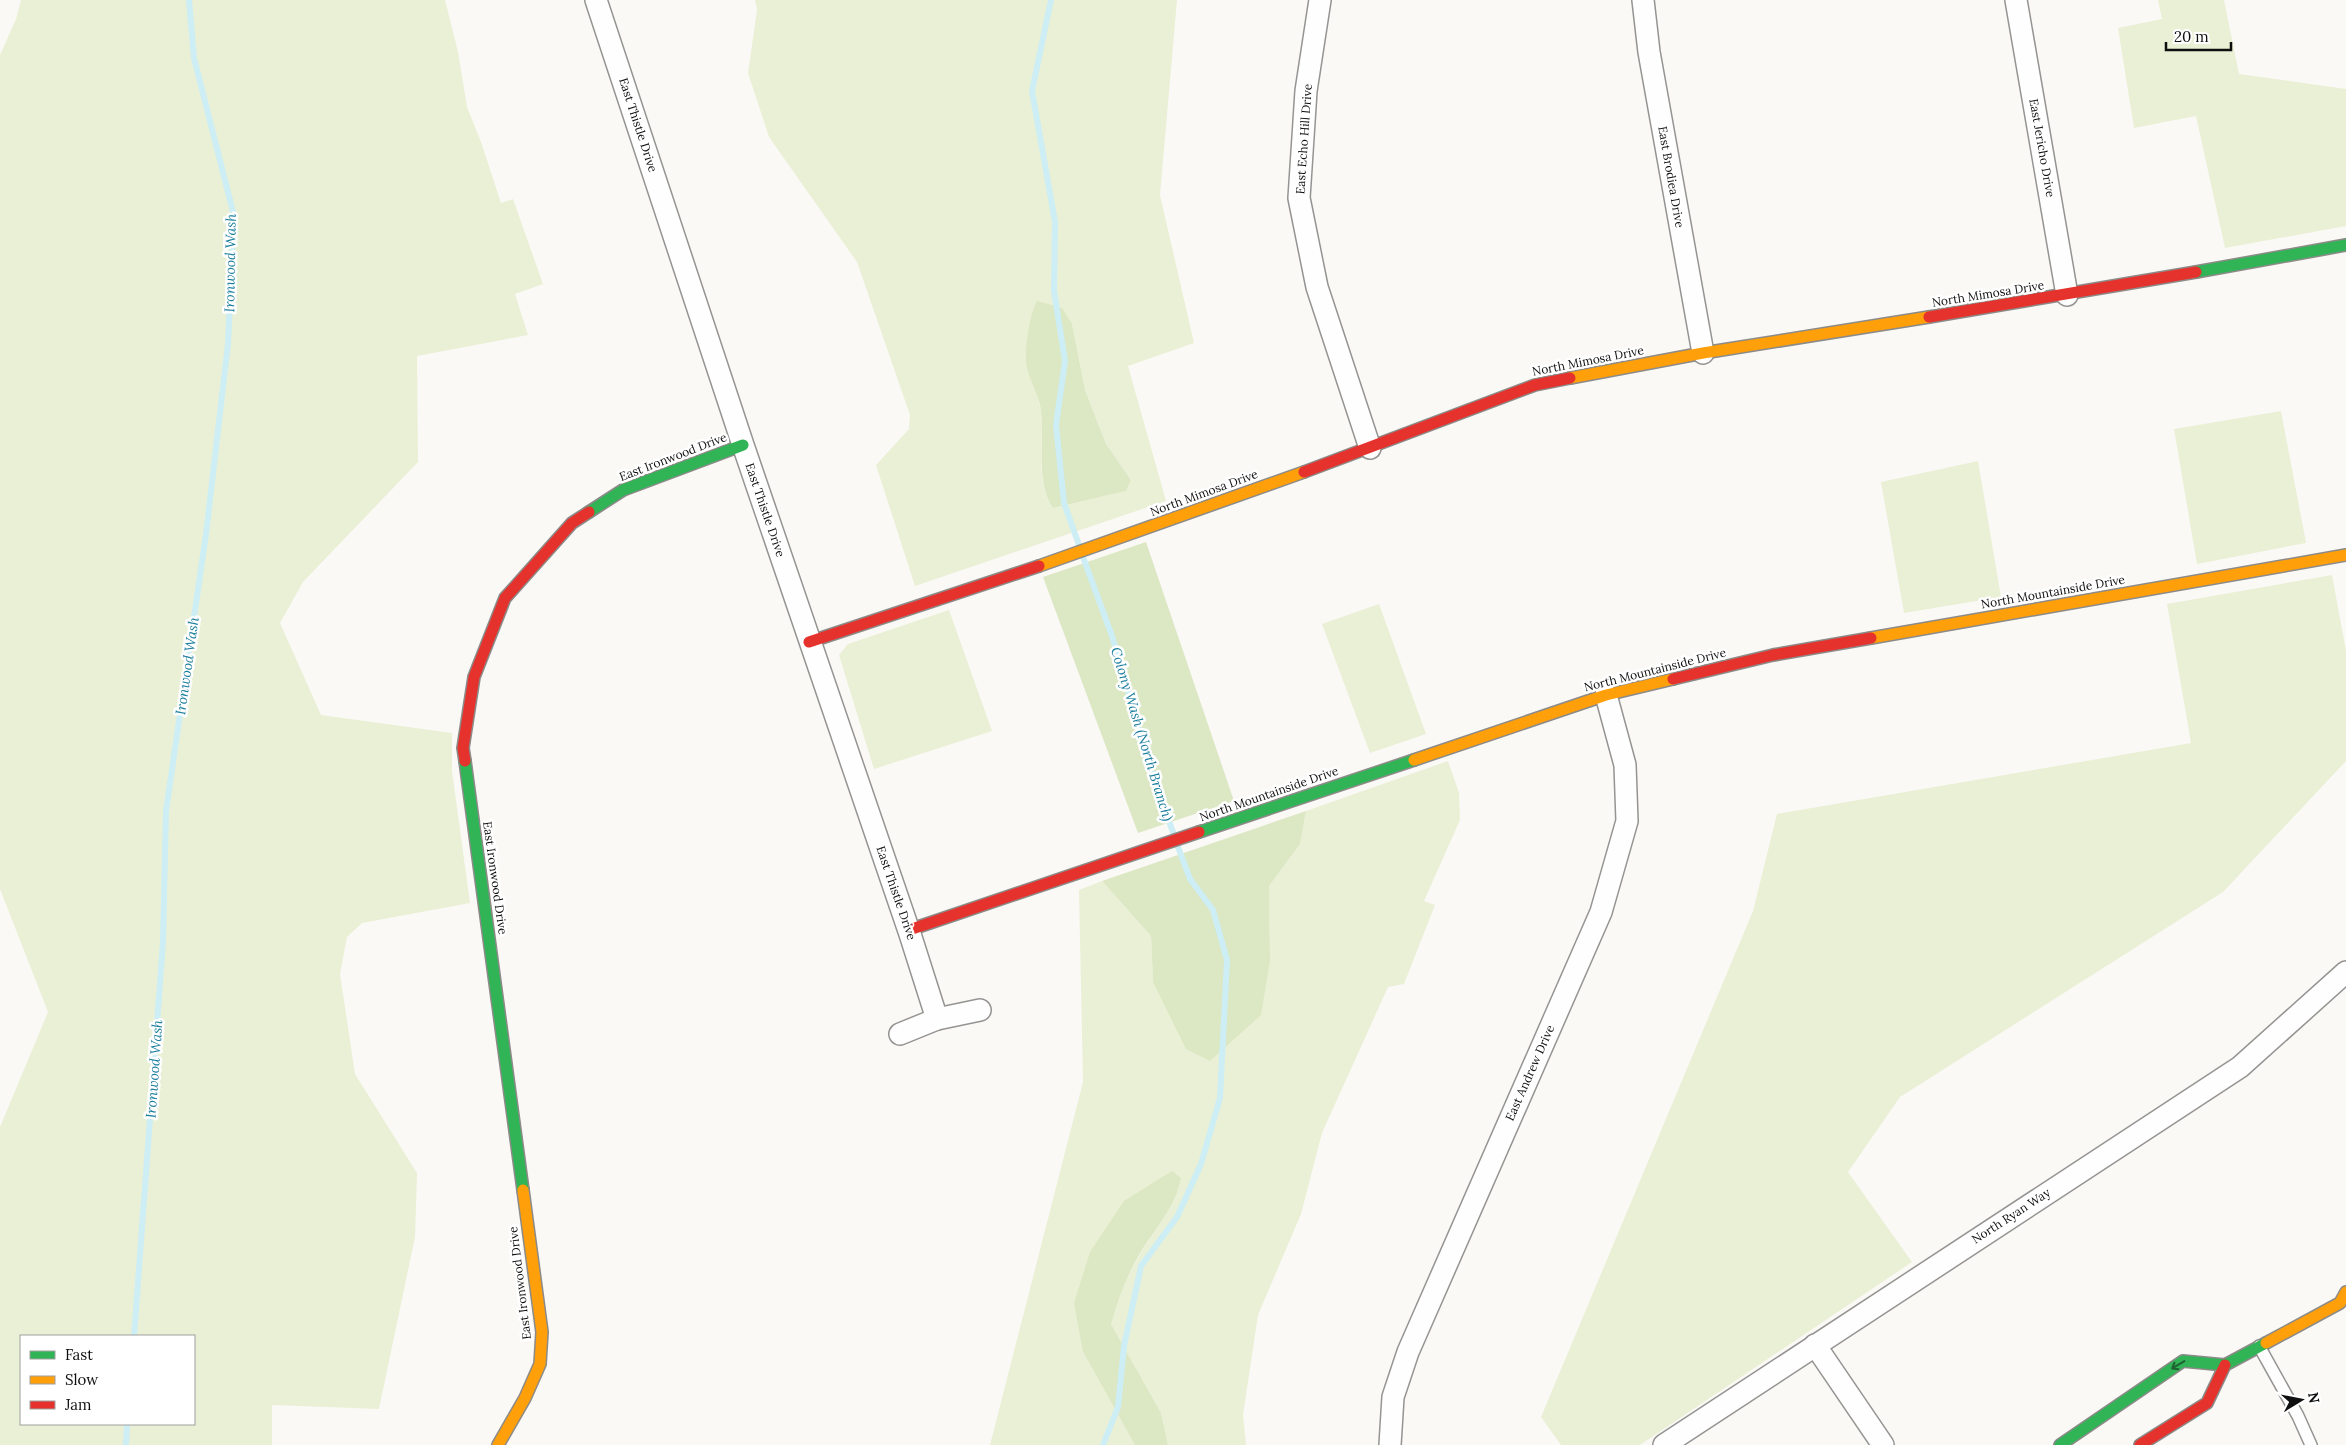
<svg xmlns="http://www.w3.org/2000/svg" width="2346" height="1445" font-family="Lora,serif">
<rect width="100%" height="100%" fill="#fbf9f5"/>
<g fill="#eaf0d6" fill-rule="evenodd">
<path d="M21,0H445L458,52L467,107L481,142L501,203L513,199L543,284L515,294L528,335L417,356L418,462L303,582L280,623L321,715L452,733V771L470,903L362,923L347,937L340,974L355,1074L417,1173L415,1237L379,1409L272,1405V1445H0V1127L48,1012L0,889V55L16,19ZM21,1336H194V1424H21Z"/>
<path d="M755,0H1177L1160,195L1194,343L1128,366L1166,501L915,586L876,465L909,429L910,415L857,262L769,137L748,73L757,10ZM1072,324L1085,390L1106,444L1131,480L1126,491L1053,508C1033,480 1046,438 1040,406C1037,391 1031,376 1026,361Z"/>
<polygon points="2158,0 2224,0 2239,74 2346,89 2346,226 2225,248 2196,116 2134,128 2118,28 2162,19"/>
<polygon points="2281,411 2306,543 2197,564 2174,429"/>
<polygon points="1978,461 2001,597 1904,613 1881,482"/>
<polygon points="2332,575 2346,651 2346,761 2223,892 1900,1097 1848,1172 1912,1262 1640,1445 1561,1445 1541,1417 1753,911 1777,814 2191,743 2167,604"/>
<polygon points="1379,604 1426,734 1370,753 1322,624"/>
<polygon points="949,610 992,731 874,769 839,655 848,644"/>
<path d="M1448,761L1459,793L1460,820L1424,901L1435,905L1404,984L1388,987L1322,1133L1301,1214L1258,1315L1243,1415L1246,1445H1168L1161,1413L1111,1324C1118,1300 1126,1277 1139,1256C1154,1230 1176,1207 1181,1178L1083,1352L1135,1445H990L1083,1082L1079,890L1102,881L1151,936L1153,982L1270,960L1269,886L1300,844L1306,811Z"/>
</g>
<g fill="#dce7c4">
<path d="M1037,301L1062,308L1072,324L1085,390L1106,444L1131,480L1126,491L1053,508C1034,480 1046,438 1040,405C1037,391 1027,376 1026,361C1025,347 1030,312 1037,301Z"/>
<polygon points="1146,542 1234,801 1138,833 1043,577"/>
<polygon points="1306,811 1300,844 1269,886 1270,960 1261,1015 1210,1061 1186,1049 1153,982 1151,936 1102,881"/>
<path d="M1172,1171L1181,1178C1176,1207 1154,1230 1139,1255C1126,1277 1118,1300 1111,1324L1161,1413L1168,1445H1135L1083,1352L1074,1303L1090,1252L1124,1201Z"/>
</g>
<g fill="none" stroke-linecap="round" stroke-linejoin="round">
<g stroke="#cdeef4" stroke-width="6">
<polyline points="1051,0 1032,91 1055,222 1054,291 1065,361 1056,425 1064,503 1079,545"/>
<polyline points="1083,557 1112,636 1152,774 1174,835"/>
<polyline points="134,1336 163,942 166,811 206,534 228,344 234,216 194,58 189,0"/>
<polyline points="126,1445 127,1424"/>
<polyline points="1103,1445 1118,1407 1124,1346 1141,1266 1177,1217 1201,1164 1220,1098 1227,960 1213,910 1190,879 1178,847"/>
</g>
<defs>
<polyline id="lane" points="2259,1346 2298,1416 2311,1445"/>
<g id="street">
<polyline points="596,0 743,445 910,934 937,1019"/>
<polyline points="1320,0 1306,91 1299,198 1317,287 1370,448"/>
<polyline points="1643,0 1649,52 1703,353"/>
<polyline points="2016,0 2067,295"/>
<polyline points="900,1034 937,1019 980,1010"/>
<polyline points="1815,1345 1883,1445"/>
<polyline points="1390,1445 1393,1397 1408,1352 1601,912 1627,821 1625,765 1606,695"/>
<polyline points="1664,1445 2240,1067 2346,972"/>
</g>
<g id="fast">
<polyline points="2196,272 2346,245"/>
<polyline points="589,512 623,490 743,445"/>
<polyline points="465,761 523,1190"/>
<polyline points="1199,832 1414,760"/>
<polyline points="2060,1445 2183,1361 2225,1365 2266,1343"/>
</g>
<g id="slow">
<polyline points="1570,378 1703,353 1929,317"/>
<polyline points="1039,566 1304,472"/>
<polyline points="1871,638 2346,555"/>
<polyline points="1414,760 1606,695 1673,679"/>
<polyline points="2266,1343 2340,1303 2346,1292"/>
<polyline points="498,1445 525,1398 540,1364 542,1332 523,1190"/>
</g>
<g id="jam">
<polyline points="1929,317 2196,272"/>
<polyline points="1304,472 1535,385 1570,378"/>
<polyline points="809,642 1039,566"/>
<polyline points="1673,679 1773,655 1871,638"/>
<polyline points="465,761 463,748 474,677 505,598 572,523 589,512"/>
<polyline points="909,930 1199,832"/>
<polyline points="2140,1445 2207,1403 2225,1365"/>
</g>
</defs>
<use href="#lane" stroke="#959493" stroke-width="14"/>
<use href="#street" stroke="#959493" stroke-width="24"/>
<use href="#fast" stroke="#8c8b89" stroke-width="14"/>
<use href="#slow" stroke="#8c8b89" stroke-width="14"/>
<use href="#jam" stroke="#8c8b89" stroke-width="14"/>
<use href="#lane" stroke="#fefefe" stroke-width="11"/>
<use href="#street" stroke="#fefefe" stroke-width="21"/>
<use href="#fast" stroke="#30b455" stroke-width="11"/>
<use href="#slow" stroke="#ff9f0a" stroke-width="11"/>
<use href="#jam" stroke="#e5322d" stroke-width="11"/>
</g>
<defs><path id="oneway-shaft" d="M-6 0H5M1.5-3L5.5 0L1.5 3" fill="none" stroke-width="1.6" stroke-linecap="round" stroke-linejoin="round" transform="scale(1.25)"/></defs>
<use stroke="#206232" href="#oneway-shaft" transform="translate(2178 1365) rotate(149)"/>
<g text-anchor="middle" stroke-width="5" stroke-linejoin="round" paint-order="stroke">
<g font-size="12" fill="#0f0f0f" stroke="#fff">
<text transform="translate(638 125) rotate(72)" y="4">East Thistle Drive</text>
<text transform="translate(1304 139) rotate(-86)" y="4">East Echo Hill Drive</text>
<text transform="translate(2042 148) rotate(80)" y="4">East Jericho Drive</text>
<text transform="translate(1671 177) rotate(80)" y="4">East Brodiea Drive</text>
<text transform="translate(1988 294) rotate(-9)" y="4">North Mimosa Drive</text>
<text transform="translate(1588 361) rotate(-11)" y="4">North Mimosa Drive</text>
<text transform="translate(673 457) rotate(-21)" y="4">East Ironwood Drive</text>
<text transform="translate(1204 493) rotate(-20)" y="4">North Mimosa Drive</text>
<text transform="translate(765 510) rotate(71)" y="4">East Thistle Drive</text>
<text transform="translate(2053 592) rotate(-10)" y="4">North Mountainside Drive</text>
<text transform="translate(1655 670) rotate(-14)" y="4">North Mountainside Drive</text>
<text transform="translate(1269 794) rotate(-19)" y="4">North Mountainside Drive</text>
<text transform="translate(495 878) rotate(82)" y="4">East Ironwood Drive</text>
<text transform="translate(896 893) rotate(71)" y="4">East Thistle Drive</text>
<text transform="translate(1530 1073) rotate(-66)" y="4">East Andrew Drive</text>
<text transform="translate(2011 1216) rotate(-33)" y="4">North Ryan Way</text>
<text transform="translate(520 1283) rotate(-97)" y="4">East Ironwood Drive</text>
</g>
<g font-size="14" font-style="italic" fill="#1c7f9e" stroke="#fff">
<text transform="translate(230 263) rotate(-89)" y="5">Ironwood Wash</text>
<text transform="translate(187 666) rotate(-82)" y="5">Ironwood Wash</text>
<text transform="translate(1142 734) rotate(73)" y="5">Colony Wash (North Branch)</text>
<text transform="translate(154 1069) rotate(-86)" y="5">Ironwood Wash</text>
</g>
</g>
<rect x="20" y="1335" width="175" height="90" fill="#ffffff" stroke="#9f9f9f"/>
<rect x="30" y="1351" width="25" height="8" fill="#30b455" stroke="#9f9f9f"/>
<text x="65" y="1360" font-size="15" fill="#0f0f0f">Fast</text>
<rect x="30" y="1376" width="25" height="8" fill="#ff9f0a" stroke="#9f9f9f"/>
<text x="65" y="1385" font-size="15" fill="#0f0f0f">Slow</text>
<rect x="30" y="1401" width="25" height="8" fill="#e5322d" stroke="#9f9f9f"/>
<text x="65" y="1410" font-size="15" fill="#0f0f0f">Jam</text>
<g transform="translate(2301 1400) rotate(80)" stroke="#ffffff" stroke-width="4" paint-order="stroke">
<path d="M0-4L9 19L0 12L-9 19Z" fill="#0f0f0f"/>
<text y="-8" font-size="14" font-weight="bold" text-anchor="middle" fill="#0f0f0f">N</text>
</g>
<path d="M2166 42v8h65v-8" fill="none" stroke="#0f0f0f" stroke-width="2.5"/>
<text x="2174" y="42" font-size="15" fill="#0f0f0f" stroke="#ffffff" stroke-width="4" paint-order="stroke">20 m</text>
</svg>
